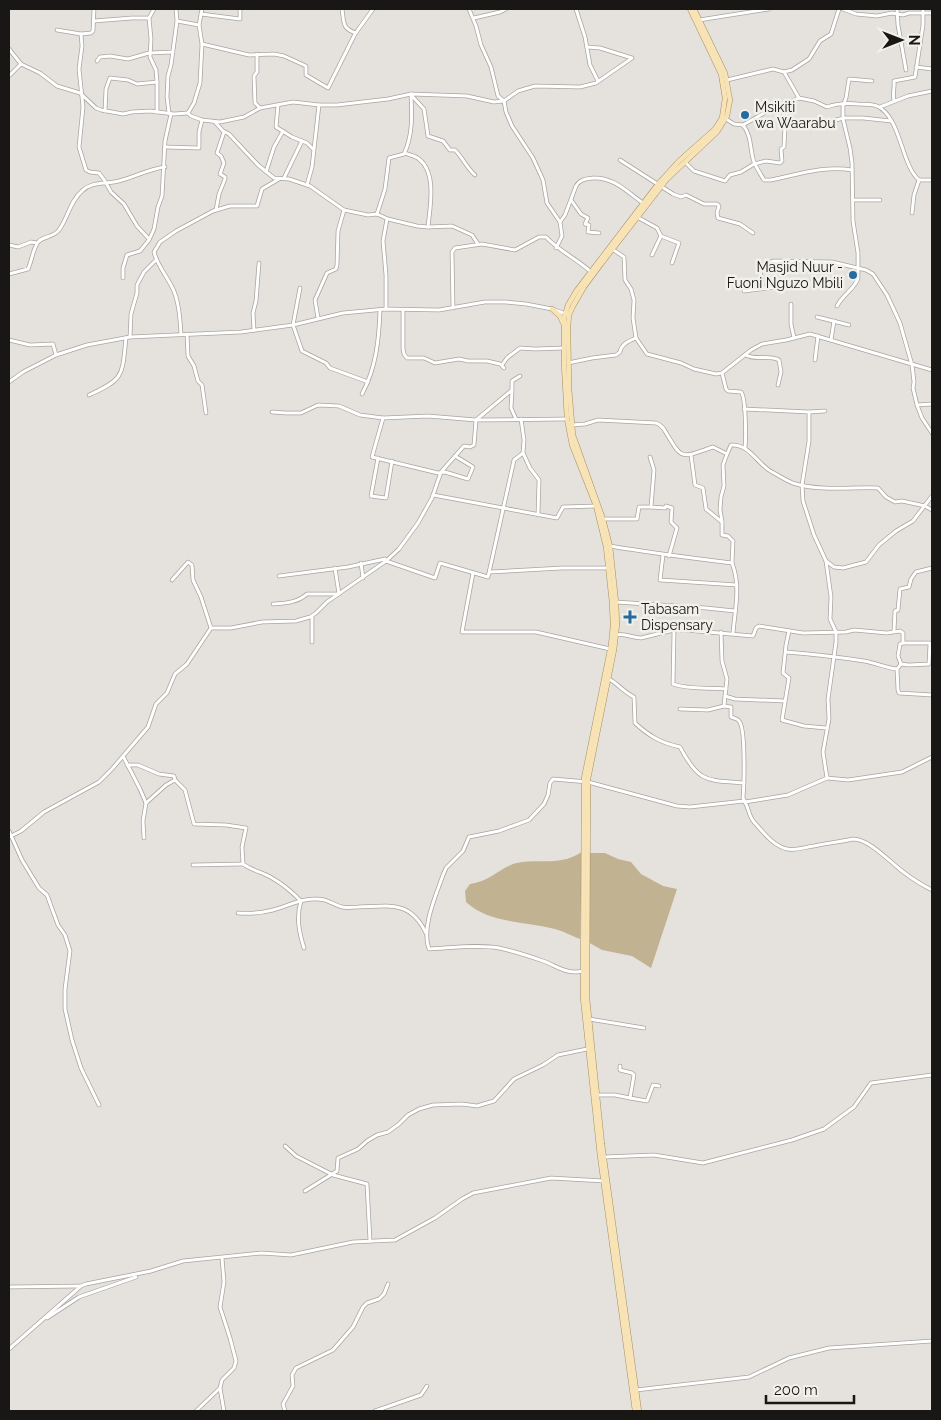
<svg xmlns="http://www.w3.org/2000/svg" width="941" height="1420" font-family="Raleway,sans-serif">
<rect width="100%" height="100%" fill="#e5e2dd"/>
<g fill="#c1b291">
<path d="M582,852L580,939C572,936 563,931 555,929C525,921 490,924 466,902L465,891L470,884C490,882 502,866 517,863C541,858 558,867 582,852Z"/>
<polygon points="589,853 605,853 618,859 631,862 641,874 663,886 677,889 651,968 632,956 602,950 588,942"/>
</g>
<g fill="none" stroke-linecap="round" stroke-linejoin="round">
<defs>
<g id="minor">
<polyline points="94,9 93,31 91,33 81,34 82,46 79,69 83,107 79,147 86,170 90,172 99,173 105,181"/>
<polyline points="202,9 199,25 202,44 200,83 194,103 188,113 191,116 202,120 220,122 244,117 260,108 293,102 319,105 337,105 388,99 411,94 467,96 494,102 504,101 518,91 535,86 580,87 596,83 632,58 600,48 587,47"/>
<path d="M342,9C344,22 342,29 356,33"/>
<polyline points="469,9 476,26 481,45 491,67 498,96 504,101 506,112 512,126 533,158 543,180 547,203 560,222 562,236 556,248"/>
<polyline points="576,9 585,37 590,65 598,81"/>
<polyline points="843,9 856,14 877,16 892,13 903,15 909,13 932,13"/>
<polyline points="897,9 898,25 906,70"/>
<polyline points="201,14 240,19 240,9"/>
<polyline points="149,18 151,39 150,57 156,70 157,82 157,112"/>
<polyline points="474,18 500,12 506,9"/>
<polyline points="699,20 769,9"/>
<polyline points="94,21 132,18 149,18 154,9"/>
<polyline points="177,21 199,25"/>
<polyline points="57,30 81,34"/>
<polyline points="202,44 249,55 274,54 284,56 306,66 306,75 328,88 355,34 373,9"/>
<polyline points="9,49 21,64 40,73 57,86 80,93 96,108 101,110 123,114 132,112 150,111 174,114 188,113"/>
<polyline points="257,54 257,72 254,76 255,103 260,108"/>
<polyline points="97,61 100,57 110,56 128,59 149,53 173,52"/>
<polyline points="916,67 932,69"/>
<polyline points="784,72 792,70 809,59 820,41 831,34 839,9"/>
<polyline points="9,76 21,64"/>
<path d="M727,80L773,69L784,72L799,98L814,101L827,107C838,103 847,103 858,104C864,104 872,104 877,106C901,117 901,165 919,180H932"/>
<path d="M411,95L424,109L428,136L443,141L450,150H455C463,158 466,167 475,175"/>
<path d="M894,101C892,93 895,88 894,81L915,77L923,25V9"/>
<polyline points="278,105 276,127 292,137 307,143 313,149"/>
<polyline points="782,106 785,125 831,121 844,118 863,118 891,121"/>
<polyline points="880,107 908,96 932,91"/>
<polyline points="105,111 106,89 110,78 128,80 137,84 157,82"/>
<polyline points="169,113 167,97 168,76 171,65 177,21 176,9"/>
<path d="M726,119L734,124L743,125C751,135 750,146 753,159C755,166 760,173 764,180H771C796,175 826,165 852,170"/>
<polyline points="215,122 223,131 229,134 258,165 274,178 289,179 310,186 344,210"/>
<polyline points="743,125 766,112 799,98"/>
<polyline points="166,147 199,148 199,132 202,120"/>
<path d="M405,153C409,155 416,156 419,159C437,173 430,207 428,227"/>
<polyline points="620,160 673,194 681,197 686,195 704,204 717,204 719,206 717,213 718,218 740,224 753,233"/>
<polyline points="685,162 694,171 725,181 730,175 741,172 754,164 766,161 780,163 782,161 781,149 784,147 785,125"/>
<polyline points="266,172 274,147 283,131"/>
<polyline points="284,178 302,141"/>
<polyline points="106,183 111,192 124,204 137,226 149,239"/>
<polyline points="307,185 312,167 319,105"/>
<polyline points="571,200 581,214 588,218 585,224 589,225 588,232 599,233"/>
<polyline points="854,200 880,200"/>
<polyline points="216,210 219,194 225,179 225,177 220,174 224,163 221,156 217,153 224,132"/>
<polyline points="912,213 914,195 919,180"/>
<path d="M377,214L385,189L389,158L404,154C413,135 412,115 411,94"/>
<polyline points="637,217 657,228 661,236 679,243 672,263"/>
<path d="M560,222L565,215L576,186C580,179 586,179 593,178C614,177 627,192 643,203"/>
<polyline points="9,245 18,247 31,242 37,243"/>
<polyline points="612,249 624,257 625,280 631,289 634,300 633,318 636,338 647,354 681,363 694,369 716,374 722,373 751,350 762,344 786,340 810,334 932,370"/>
<polyline points="652,255 661,236"/>
<path d="M9,274L28,269C32,261 33,247 39,241C45,236 54,237 59,230C68,218 70,201 82,191C91,182 103,184 114,182C132,179 147,169 165,167"/>
<polyline points="123,278 123,268 127,255 140,251 149,240 154,229 158,207 162,196 165,141 171,114"/>
<polyline points="300,288 293,325 302,351 326,363 330,368 368,382"/>
<polyline points="763,288 759,266 774,261 832,262 866,270 873,274 887,295 900,323 912,365 914,382 913,388 917,405 922,418 932,433"/>
<polyline points="744,291 793,285"/>
<polyline points="791,304 791,324 794,338"/>
<path d="M837,306C844,293 855,289 858,278V253L853,221L852,163L850,148L843,119V106L846,98L849,79L872,81"/>
<path d="M453,308L452,252L455,248L482,244L515,250L539,237H546C559,251 577,259 591,272"/>
<polyline points="386,309 386,275 383,241 387,219"/>
<polyline points="403,310 403,349 404,354 407,358 424,358 435,363 459,359 468,361 487,361 500,364 504,368"/>
<polyline points="817,317 849,325"/>
<polyline points="318,318 315,300 327,273 336,269 337,265 338,231 344,210 368,215 377,214 388,219 417,226 428,227 452,226 472,235 478,244"/>
<polyline points="254,330 253,313 256,301 259,263"/>
<path d="M181,334C180,319 179,300 172,287C166,275 157,265 154,252L160,242L176,231L213,211L230,206H257L262,189L279,179"/>
<polyline points="187,334 188,356 194,366 198,381 202,385 206,413"/>
<polyline points="130,337 131,314 137,293 137,285 144,272 156,260"/>
<polyline points="9,340 30,345 53,344 56,355"/>
<polyline points="831,340 834,321"/>
<path d="M746,355C756,361 768,354 779,360L781,372L778,385"/>
<polyline points="815,360 818,336"/>
<path d="M568,363L592,358L616,355L620,352C621,344 629,341 636,338"/>
<polyline points="502,365 507,358 520,348 535,349 564,348"/>
<path d="M722,373L726,389L728,391L741,392C746,397 746,438 745,448"/>
<polyline points="9,382 23,372 56,355 87,345 130,337 241,332 293,325 343,313 386,309 439,310 485,302 506,302 526,304 552,309 566,314"/>
<polyline points="512,391 511,408 516,419"/>
<path d="M362,394C376,368 379,340 380,310"/>
<path d="M89,395C125,379 122,375 126,338"/>
<polyline points="917,405 932,404"/>
<polyline points="272,412 286,413 301,413 318,405 339,406 360,415 383,418 428,416 476,420 567,419"/>
<polyline points="809,412 825,411"/>
<polyline points="383,418 372,457 438,473 445,472 468,479 473,467 455,456"/>
<polyline points="521,419 524,440 523,453 530,468 539,480 538,515"/>
<path d="M572,425L585,424L598,420L656,423C661,425 663,427 665,431C683,461 680,458 713,447L727,454L731,445C750,444 757,464 772,472C780,476 788,482 796,484C820,491 853,487 878,488L886,497L895,502L902,501L925,506L932,510"/>
<polyline points="691,455 695,485 703,488 706,509 722,522 722,535 728,536 733,541 732,563"/>
<polyline points="650,457 654,470 651,507 665,508 666,506 672,508 671,522 677,528 669,556"/>
<polyline points="378,458 371,496 386,498 392,461"/>
<polyline points="433,495 557,518 563,507 596,506"/>
<polyline points="603,519 637,519 639,507 651,507"/>
<polyline points="722,521 720,510 721,497 724,486 723,465 727,454"/>
<path d="M610,546C651,553 691,558 732,563C741,586 735,609 733,633"/>
<polyline points="663,555 660,580 737,585"/>
<polyline points="826,561 834,567 843,568 866,562 879,545 896,531 913,521 932,496"/>
<polyline points="361,563 363,578"/>
<polyline points="490,572 562,568 609,568"/>
<polyline points="473,573 462,632 536,632 610,649"/>
<polyline points="279,576 348,567 385,559 386,561 435,578 440,563 488,577 514,460 523,453"/>
<polyline points="172,580 188,562 192,565 193,580 201,597 211,628"/>
<polyline points="616,602 706,608 735,611"/>
<path d="M273,604C285,603 297,603 307,594H339L335,568"/>
<polyline points="312,617 312,642"/>
<path d="M674,630L673,684C689,690 709,687 726,689"/>
<polyline points="789,631 786,645 783,673 789,678 782,720 804,726 826,728"/>
<polyline points="894,631 895,611 898,610 900,589 909,587 911,579 916,572 932,568"/>
<polyline points="721,632 722,661 727,679 725,696 735,699 784,701"/>
<path d="M616,635C626,633 632,638 641,638L674,630H685L753,636L756,628L759,626L803,633L846,632L854,630L887,633L900,631L903,633V643H930L929,664L909,665L901,664L897,669C886,668 876,663 864,661C838,657 811,654 786,652"/>
<polyline points="901,664 898,656 900,644 903,643"/>
<polyline points="897,669 898,690 899,693 932,695"/>
<path d="M609,679C618,684 625,693 634,697L635,723C649,736 661,743 680,747C699,783 706,780 744,783"/>
<path d="M725,696L724,706L731,707V717C733,718 738,719 739,721C746,728 744,786 743,798L745,802L788,795L827,778L823,752L829,719L828,699L836,642V632L830,619L831,597L826,561L814,535L803,501L802,485L809,441V412L744,409"/>
<polyline points="680,709 708,710 724,706"/>
<polyline points="124,758 140,789 146,803 143,821 144,838"/>
<polyline points="127,765 138,765 159,774 174,776 175,780"/>
<polyline points="827,778 848,780 902,772 932,757"/>
<path d="M146,803L166,785L175,780L185,790L194,824L226,825L246,828L242,847L243,864C253,871 262,872 272,878C283,884 292,892 301,901C296,917 299,932 304,948"/>
<polyline points="9,831 22,860 39,888 47,895 58,925 65,935 70,951 65,989 65,1009 72,1040 81,1068 99,1105"/>
<polyline points="9,837 21,831 44,812 99,782 112,769 148,727 156,704 167,693 175,674 187,664 211,628 231,628 262,622 296,621 310,617 316,613 327,602 386,561 399,549 418,523 432,498 441,472 464,446 470,447 474,445 476,420 512,390 512,381 520,376"/>
<polyline points="193,865 243,864"/>
<path d="M238,913C250,914 261,913 273,910C286,907 299,899 313,899C327,898 331,904 342,907C346,908 353,907 358,907C389,906 410,900 426,933"/>
<path d="M583,971C567,975 557,966 543,961C529,956 513,951 499,948C477,944 451,948 429,949C421,928 436,895 443,875L446,868L463,851L469,837L499,831L529,820L544,804L548,795L550,783L553,779L588,782L677,806L690,807L744,801C749,807 748,815 754,822C763,832 773,846 787,849C796,851 805,847 814,846C827,843 840,842 853,839C869,839 889,861 902,871C911,878 922,885 932,890"/>
<polyline points="589,1019 644,1028"/>
<polyline points="620,1066 620,1070 632,1073 634,1075 630,1098 647,1101 653,1085 659,1086"/>
<polyline points="597,1095 615,1095 630,1098"/>
<polyline points="285,1146 296,1156 333,1175 367,1184 370,1241"/>
<polyline points="604,1157 654,1155 703,1163 792,1140 824,1129 854,1107 871,1083 932,1075"/>
<polyline points="305,1191 337,1171 338,1158 358,1149 367,1141 377,1135 388,1132 399,1124 408,1115 419,1109 433,1105 462,1104 477,1106 494,1101 514,1079 543,1065 558,1055 587,1049"/>
<polyline points="9,1287 81,1286"/>
<polyline points="47,1318 79,1297 136,1277"/>
<polyline points="9,1349 81,1286 86,1284 151,1271 183,1261 261,1253 291,1255 353,1242 395,1240 435,1218 462,1199 473,1193 551,1178 604,1181"/>
<polyline points="220,1388 224,1411"/>
<polyline points="636,1390 749,1377 789,1358 829,1348 932,1341"/>
<polyline points="196,1411 220,1388 222,1380 234,1368 236,1361 230,1338 220,1307 224,1282 222,1258"/>
<polyline points="285,1411 283,1404 293,1386 292,1375 296,1368 333,1350 353,1327 363,1307 367,1303 379,1299 384,1294 388,1284"/>
<polyline points="375,1411 421,1395 427,1386"/>
</g>
<g id="major">
<polyline points="552,309 560,316 563,323"/>
<polyline points="635,1411 600,1156 583,998 584,778 611,645 613,625 612,603 606,547 596,506 572,445 567,419 564,364 564,318 568,305 577,290 658,184 679,161 715,129 722,118 725,98 721,74 690,9"/>
<polyline points="639,1411 602,1144 587,998 588,779 614,650 617,625 616,602 610,546 603,519 573,435 569,388 568,327 569,315 573,306 584,287 601,264 667,179 717,132 727,116 730,100 725,73 694,9"/>
</g>
</defs>
<use href="#minor" stroke="#a8a5a0" stroke-width="4.5"/>
<use href="#major" stroke="#a68f5e" stroke-width="5.5"/>
<use href="#minor" stroke="#fff" stroke-width="3"/>
<use href="#major" stroke="#f7e3b6" stroke-width="4.5"/>
</g>
<g fill="#236c9f" stroke="#f2f0ea" stroke-width="2">
<circle cx="745" cy="115" r="5"/>
<circle cx="853" cy="275" r="5"/>
<path d="M627.5 609.5h5v5h5v5h-5v5h-5v-5h-5v-5h5z"/>
</g>
<g text-anchor="middle" stroke-width="5" stroke-linejoin="round" paint-order="stroke">
<g font-size="14" fill="#181715" stroke="#f2f0ea" text-anchor="start">
<text x="755" y="112">Msikiti<tspan x="755" dy="16">wa Waarabu</tspan></text>
<text x="843" y="272" text-anchor="end">Masjid Nuur -<tspan x="843" dy="16">Fuoni Nguzo Mbili</tspan></text>
<text x="641" y="614">Tabasam<tspan x="641" dy="16">Dispensary</tspan></text>
</g>
</g>
<rect width="941" height="1420" fill="none" stroke="#181715" stroke-width="20"/>
<g transform="translate(901 40) rotate(90)" stroke="#f2f0ea" stroke-width="4" paint-order="stroke">
<path d="M0-4L9 19L0 12L-9 19Z" fill="#181715"/>
<text y="-8" font-size="14" font-weight="bold" text-anchor="middle" fill="#181715">N</text>
</g>
<path d="M766 1395v8h88v-8" fill="none" stroke="#181715" stroke-width="2.5"/>
<text x="774" y="1395" font-size="15" fill="#181715" stroke="#f2f0ea" stroke-width="4" paint-order="stroke">200 m</text>
</svg>
